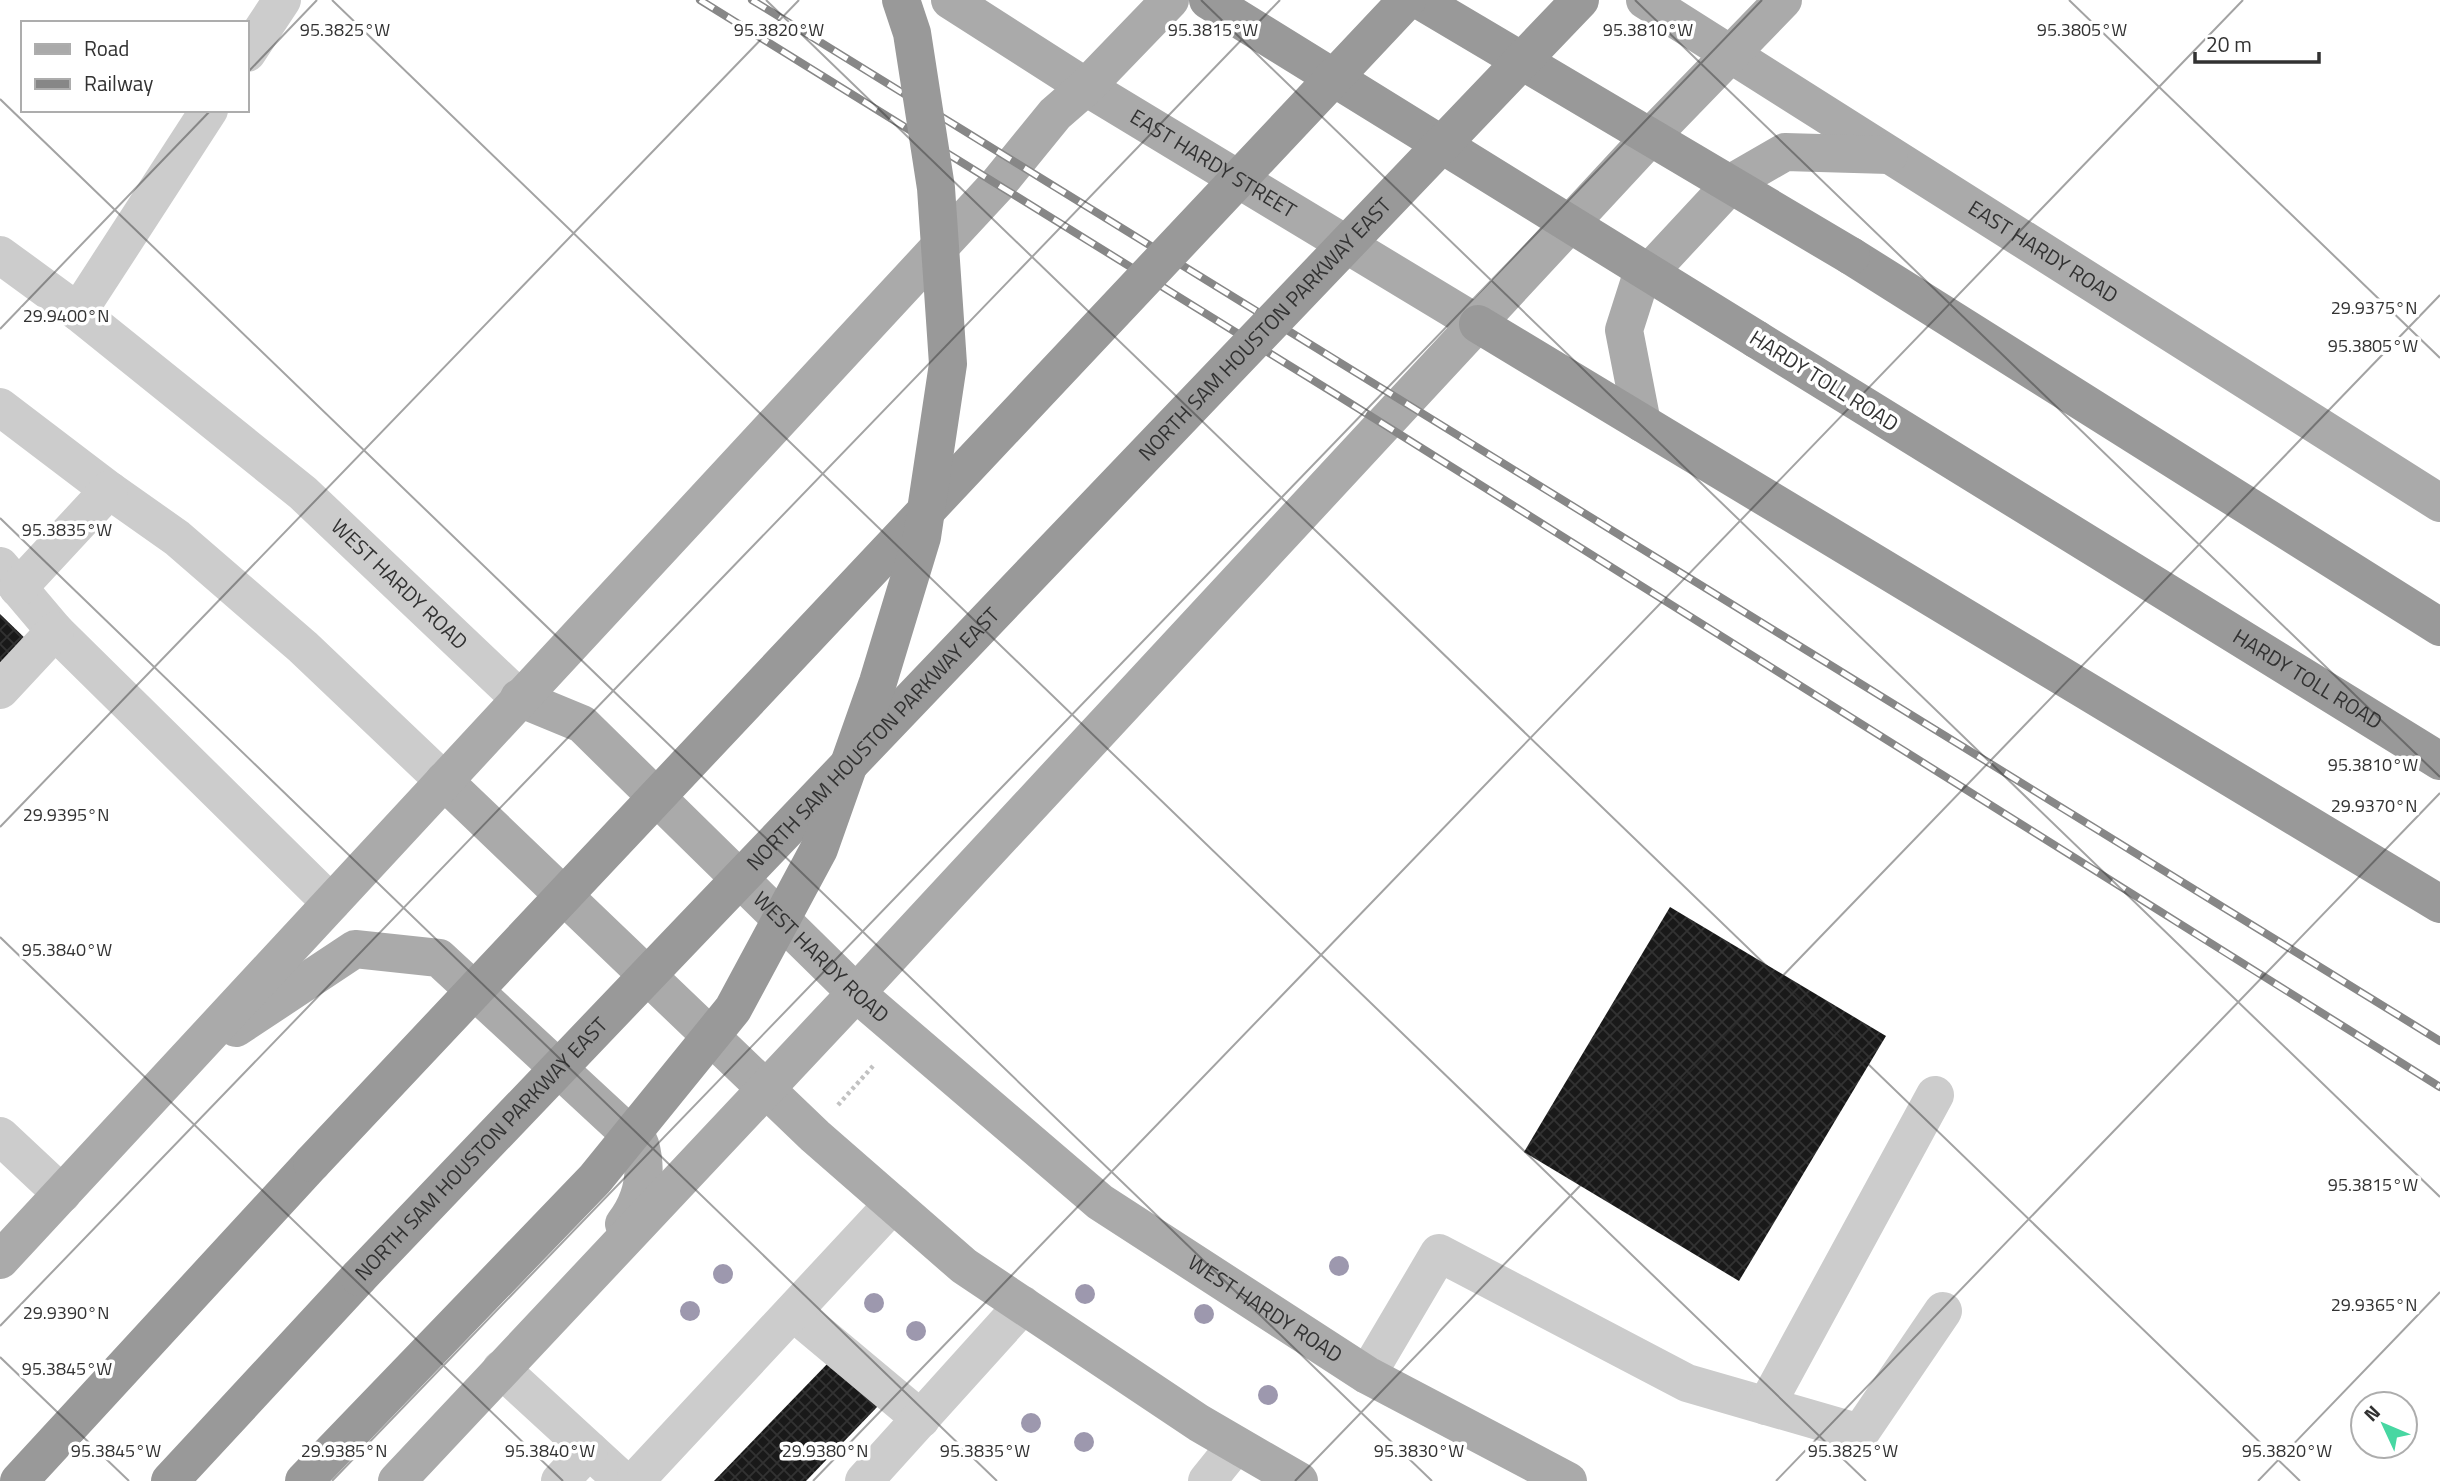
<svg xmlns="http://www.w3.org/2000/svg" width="2440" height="1481" font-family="'Titillium Web',sans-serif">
<defs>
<pattern id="building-cross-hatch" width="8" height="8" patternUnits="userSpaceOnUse" patternTransform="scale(1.75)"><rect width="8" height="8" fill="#191919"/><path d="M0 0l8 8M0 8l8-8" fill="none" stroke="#323232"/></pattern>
</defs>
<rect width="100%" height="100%" fill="#fff"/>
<g fill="url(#building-cross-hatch)">
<polygon points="0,614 31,644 0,677"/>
<polygon points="1670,907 1886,1036 1739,1281 1524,1152"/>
<polygon points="831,1360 878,1406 806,1481 714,1481"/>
</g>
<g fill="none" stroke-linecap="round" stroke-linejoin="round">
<polyline stroke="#c2c2c2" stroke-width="4.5" stroke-dasharray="3.5 3.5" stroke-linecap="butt" points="838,1105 873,1066"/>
<g stroke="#ccc" stroke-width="38">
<polyline points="247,53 282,0"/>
<path id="s1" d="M0,255L78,312L303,493L519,698"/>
<polyline points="78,312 209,110"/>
<polyline points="0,407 109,490 177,538 303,647 444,781"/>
<polyline points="0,566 55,631 331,903"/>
<polyline points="18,588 109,490"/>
<polyline points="0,690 55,631"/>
<polyline points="0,1136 62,1194"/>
<polyline points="793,1312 921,1419"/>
<polyline points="501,1369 623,1481"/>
<polyline points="1367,1375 1439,1253 1687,1383 1860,1433 1943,1311"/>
<polyline points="1766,1406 1935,1095"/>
<polyline points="560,1481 589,1450"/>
<polyline points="635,1481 893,1204"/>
<polyline points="864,1481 1023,1305"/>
<polyline points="1207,1481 1236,1445"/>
</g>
<g stroke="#aaa" stroke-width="38">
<path id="s2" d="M950,0L1086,87L1478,324"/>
<path id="s3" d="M1645,0L2440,503"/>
<polyline points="1642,423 1624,330 1639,283 1733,182 1785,152 1889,155"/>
<path id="s4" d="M519,698L582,724L856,993L1100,1202L1367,1375L1568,1481"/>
<polyline points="444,781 815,1136 964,1266 1199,1423 1299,1481"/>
<path d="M236,1028L355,949L439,958L640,1144C648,1173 643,1199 624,1224"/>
<polyline points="0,1260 998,184 1055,114 1086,87 1170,0"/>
<polyline points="397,1481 856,993 1655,132 1783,0"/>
</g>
<g stroke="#999" stroke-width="38">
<polyline points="1851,256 2440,627"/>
<polyline points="1478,324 2440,904"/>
<path id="s5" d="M1756,339L2440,761"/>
<polyline points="19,1481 312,1163"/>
<polyline points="170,1481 359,1277"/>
</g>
<defs>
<g id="rail">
<polyline points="700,0 1337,395 2440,1087"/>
<polyline points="752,0 2440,1041"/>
</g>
</defs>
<use href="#rail" stroke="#878787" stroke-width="8"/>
<use href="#rail" stroke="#fff" stroke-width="5" stroke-dasharray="16" stroke-linecap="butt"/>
<g stroke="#999" stroke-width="38">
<polyline points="1208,0 1756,339"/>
<polyline points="1419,0 1851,256"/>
<polyline points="312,1163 1407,0"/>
<path id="s6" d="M359,1277L1580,0"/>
<polyline points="304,1481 595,1179 733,1009 819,849 878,682 922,537 948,364 936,188 912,33 901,0"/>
</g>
</g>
<g fill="#9d98ae">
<circle cx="1339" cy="1266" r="10"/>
<circle cx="723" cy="1274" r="10"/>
<circle cx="1085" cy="1294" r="10"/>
<circle cx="874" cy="1303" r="10"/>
<circle cx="690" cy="1311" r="10"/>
<circle cx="1204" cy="1314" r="10"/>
<circle cx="916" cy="1331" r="10"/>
<circle cx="1268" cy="1395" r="10"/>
<circle cx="1031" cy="1423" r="10"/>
<circle cx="1084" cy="1442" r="10"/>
</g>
<path fill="none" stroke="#323232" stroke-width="2" stroke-opacity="0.45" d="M332,0L1866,1481M766,0L2300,1481M1201,0L2440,1197M1635,0L2440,777M2069,0L2440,358M247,73L317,0M0,99L1432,1481M0,329L211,110M0,518L997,1481M0,827L799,0M0,937L563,1481M0,1326L1280,0M0,1357L129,1481M332,1481L1762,0M813,1481L2243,0M1295,1481L2440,295M1776,1481L2440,793M2258,1481L2440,1292"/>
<g text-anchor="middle" stroke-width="7" stroke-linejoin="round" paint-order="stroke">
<g font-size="21" fill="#323232" stroke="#fff">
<text dy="7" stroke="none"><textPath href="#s2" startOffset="310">EAST HARDY STREET</textPath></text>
<text dy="7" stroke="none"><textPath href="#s3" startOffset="471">EAST HARDY ROAD</textPath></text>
<text dy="7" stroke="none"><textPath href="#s6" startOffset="1311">NORTH SAM HOUSTON PARKWAY EAST</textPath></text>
<text transform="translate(1824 381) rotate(32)" y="7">HARDY TOLL ROAD</text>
<text dy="7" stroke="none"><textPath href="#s1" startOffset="518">WEST HARDY ROAD</textPath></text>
<text dy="7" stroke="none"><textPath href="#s5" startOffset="648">HARDY TOLL ROAD</textPath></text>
<text dy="7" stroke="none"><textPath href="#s6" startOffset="744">NORTH SAM HOUSTON PARKWAY EAST</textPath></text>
<text dy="7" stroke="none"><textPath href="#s4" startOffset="402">WEST HARDY ROAD</textPath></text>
<text dy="7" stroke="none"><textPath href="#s6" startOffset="177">NORTH SAM HOUSTON PARKWAY EAST</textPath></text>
<text dy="7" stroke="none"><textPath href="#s4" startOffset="970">WEST HARDY ROAD</textPath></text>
</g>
</g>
<g font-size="18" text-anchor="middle" fill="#323232" stroke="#fff" stroke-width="7" stroke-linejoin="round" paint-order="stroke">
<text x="345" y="36">95.3825°W</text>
<text x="779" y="36">95.3820°W</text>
<text x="1213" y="36">95.3815°W</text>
<text x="1648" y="36">95.3810°W</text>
<text x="2082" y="36">95.3805°W</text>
<text x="2374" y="314">29.9375°N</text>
<text x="66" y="322">29.9400°N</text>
<text x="2373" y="352">95.3805°W</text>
<text x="67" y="536">95.3835°W</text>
<text x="2373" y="771">95.3810°W</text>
<text x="2374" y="812">29.9370°N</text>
<text x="66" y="821">29.9395°N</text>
<text x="67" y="956">95.3840°W</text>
<text x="2373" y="1191">95.3815°W</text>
<text x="2374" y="1311">29.9365°N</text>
<text x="66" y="1319">29.9390°N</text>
<text x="67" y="1375">95.3845°W</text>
<text x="344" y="1457">29.9385°N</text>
<text x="825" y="1457">29.9380°N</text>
<text x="116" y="1457">95.3845°W</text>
<text x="550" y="1457">95.3840°W</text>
<text x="985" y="1457">95.3835°W</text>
<text x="1419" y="1457">95.3830°W</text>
<text x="1853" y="1457">95.3825°W</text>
<text x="2287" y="1457">95.3820°W</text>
</g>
<rect x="21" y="21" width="228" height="91" fill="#ffffff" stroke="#adadad" stroke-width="2"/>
<rect x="35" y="44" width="35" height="10" fill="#aaaaaa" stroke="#adadad" stroke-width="2"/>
<text x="84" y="56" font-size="21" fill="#323232">Road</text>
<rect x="35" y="79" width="35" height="10" fill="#878787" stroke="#adadad" stroke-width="2"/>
<text x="84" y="91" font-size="21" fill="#323232">Railway</text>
<g transform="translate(2384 1425) rotate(314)"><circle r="33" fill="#ffffff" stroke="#adadad" stroke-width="2"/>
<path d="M0-5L12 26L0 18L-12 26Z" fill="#47d7a2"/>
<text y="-10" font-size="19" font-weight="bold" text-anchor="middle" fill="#323232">N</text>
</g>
<path d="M2195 52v10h124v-10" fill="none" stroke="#323232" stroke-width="3.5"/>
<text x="2206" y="52" font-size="21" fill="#323232" stroke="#ffffff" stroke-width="5" paint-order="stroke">20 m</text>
</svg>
